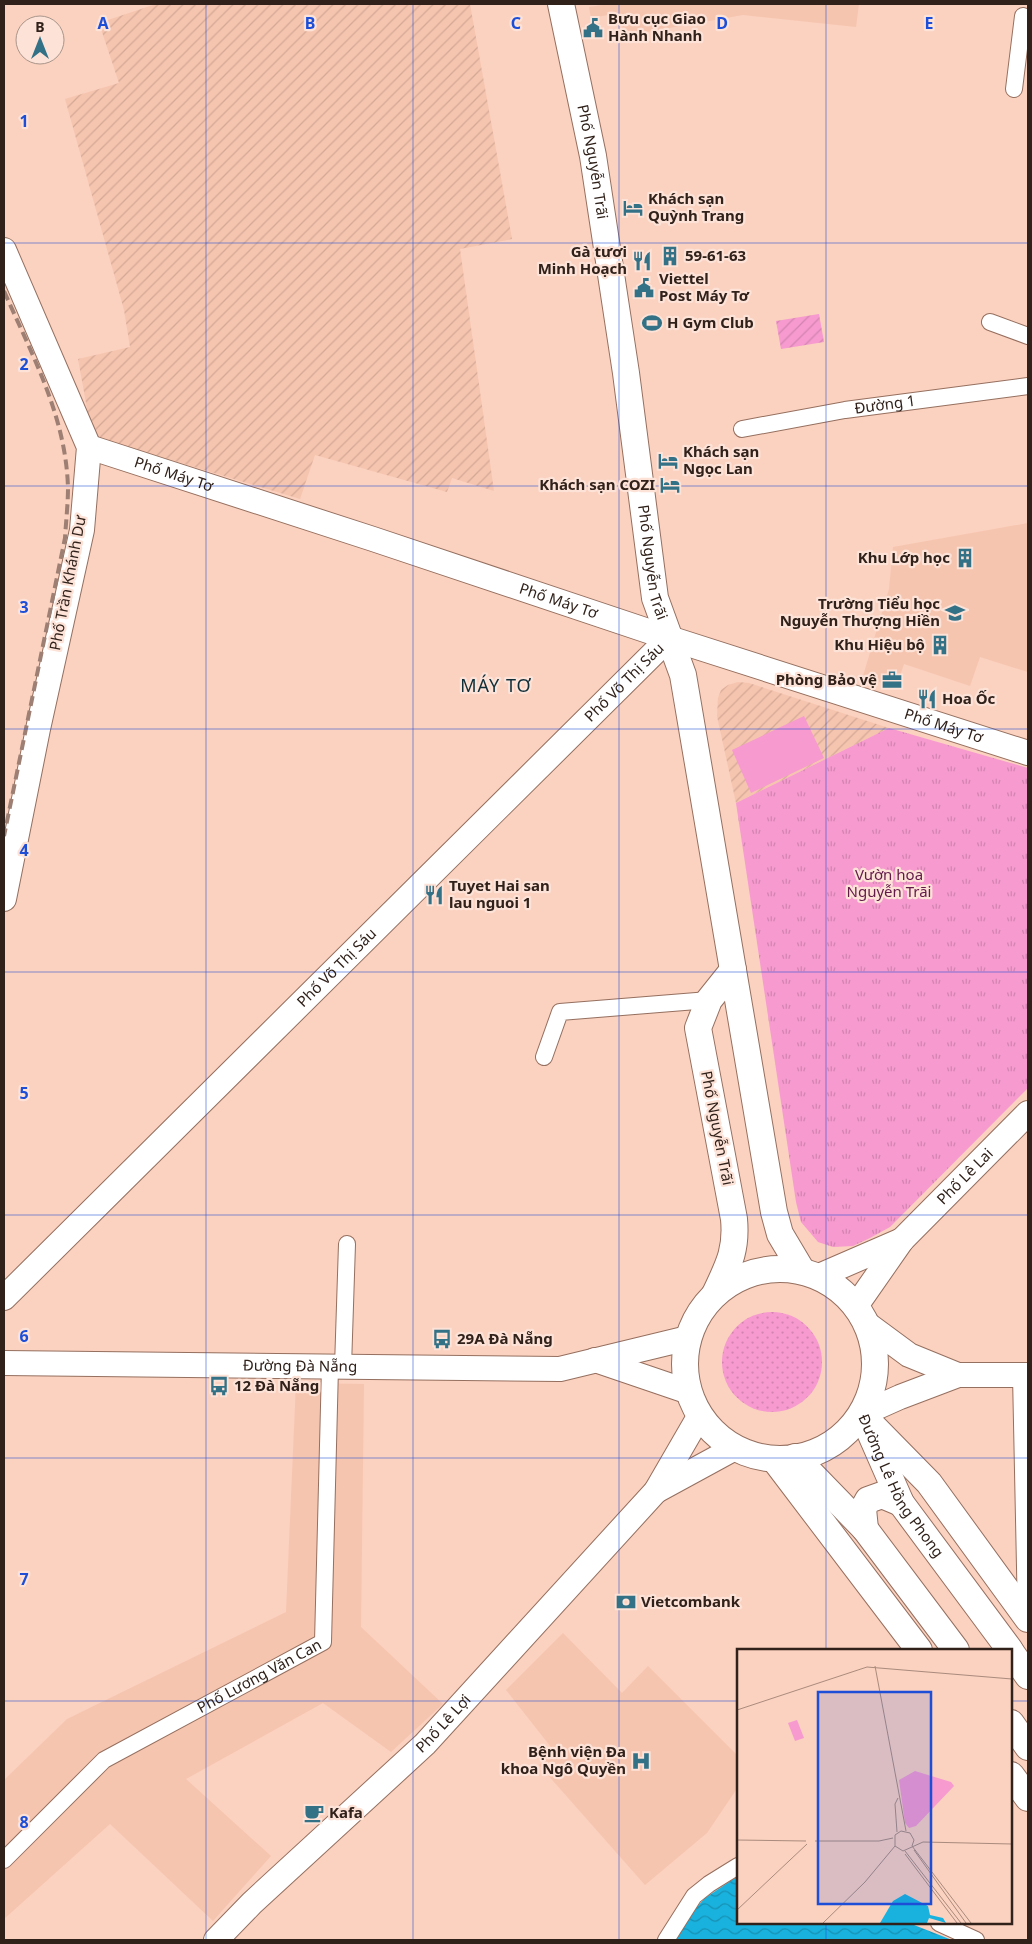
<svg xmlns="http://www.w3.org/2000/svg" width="1032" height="1944" font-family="'Noto Sans',sans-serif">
<defs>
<pattern id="industrial-furrows" width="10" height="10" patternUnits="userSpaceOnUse" patternTransform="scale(1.25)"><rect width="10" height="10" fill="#f6c5af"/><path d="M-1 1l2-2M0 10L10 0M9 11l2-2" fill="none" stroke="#d3a996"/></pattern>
<pattern id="grass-dots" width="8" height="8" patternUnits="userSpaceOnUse" patternTransform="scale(1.25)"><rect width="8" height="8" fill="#f69acf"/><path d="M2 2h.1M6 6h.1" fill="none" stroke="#d384b1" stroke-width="1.8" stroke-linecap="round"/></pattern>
<pattern id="park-tufts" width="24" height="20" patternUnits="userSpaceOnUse" patternTransform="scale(1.25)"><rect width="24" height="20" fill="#f69acf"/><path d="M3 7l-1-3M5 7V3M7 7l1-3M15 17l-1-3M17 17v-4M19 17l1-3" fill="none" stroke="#d384b1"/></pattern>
<pattern id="garden-furrows" width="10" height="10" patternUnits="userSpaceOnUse" patternTransform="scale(1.25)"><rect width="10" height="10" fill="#f69acf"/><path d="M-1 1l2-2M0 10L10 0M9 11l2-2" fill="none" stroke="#d384b1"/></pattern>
<pattern id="water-waves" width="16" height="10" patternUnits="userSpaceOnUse" patternTransform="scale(1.25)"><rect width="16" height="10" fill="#19b2de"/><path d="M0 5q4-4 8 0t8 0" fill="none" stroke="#1790b3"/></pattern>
</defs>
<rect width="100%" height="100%" fill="#fbd1bf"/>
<g fill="#f6c5af">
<polygon points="609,4 859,4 856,27 743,15 624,36 619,13 591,18 589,7"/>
<polygon points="1028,523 1028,672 980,657 970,686 904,664 896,688 863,676 889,589 893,547"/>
<polygon points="296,1383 364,1384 361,1627 443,1704 391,1752 323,1703 186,1779 271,1856 213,1921 110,1824 4,1919 4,1780 67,1719 286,1612"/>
<polygon points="563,1633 622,1693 648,1666 738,1756 738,1787 707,1833 645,1885 539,1765 554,1751 506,1690"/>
</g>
<g fill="url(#industrial-furrows)">
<polygon points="156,4 470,4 512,239 460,249 494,491 452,478 447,492 315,455 300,499 92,436 78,359 130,347 124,310 65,99 119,83 99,23"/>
<polygon points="738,682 749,683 889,728 736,803 717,716 718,698 721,690 728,685"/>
</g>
<circle fill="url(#grass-dots)" cx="772" cy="1362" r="50"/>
<polygon fill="url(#park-tufts)" points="889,728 1028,768 1028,1088 890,1227 870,1238 853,1246 833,1247 818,1242 801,1222 796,1202 736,803"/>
<polygon fill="url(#garden-furrows)" points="819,314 824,342 781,349 776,321"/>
<polygon fill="#f69acf" points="804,716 824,758 751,793 732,750"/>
<polygon fill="url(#water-waves)" points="738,1876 738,1923 909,1923 952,1940 673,1940 687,1918 705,1898"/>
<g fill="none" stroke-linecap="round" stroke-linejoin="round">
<defs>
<g id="street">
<polyline points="1014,89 1023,16"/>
<polyline points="990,322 1028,336"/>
<path id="s1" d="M742,429L845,410L1028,386"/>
<polyline points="544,1057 560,1012 709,1000"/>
<polyline points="343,1367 347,1244"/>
<polyline points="1021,1375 1026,1615"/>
<path id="s2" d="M4,1860L104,1760L323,1642L330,1367"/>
<polyline points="939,1923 976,1940"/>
<polyline points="666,1940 694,1896 709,1884 738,1866"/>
</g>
<g id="secondary">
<polyline points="4,250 89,447 82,530 38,729 4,899"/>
<path id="s3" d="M89,447L373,539L669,638L1028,753"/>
<polyline points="819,1276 902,1240"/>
<path id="s4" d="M4,1298L669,638"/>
<path id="s5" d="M856,1306L902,1240L1028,1113"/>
<polyline points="867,1324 909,1355 958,1375"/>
<polyline points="595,1360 689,1392"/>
<path id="s6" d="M4,1363L560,1369L688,1338"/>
<polyline points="862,1414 900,1397 958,1375 1028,1375"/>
<polyline points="656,1491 735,1448"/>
<path id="s7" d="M216,1940L252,1903L425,1744L656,1491L700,1415"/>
</g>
<g id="primary">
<path id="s8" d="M561,4L593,156L626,373L655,598L683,675L774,1212L780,1234L802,1271"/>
<circle cx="780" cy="1364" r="95"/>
<path d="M715,1294C728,1266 737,1251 734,1219L698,1028L709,1000L733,970"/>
<path id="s9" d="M862,1414L901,1503L1010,1650"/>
<polyline points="874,1427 929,1483 1028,1619"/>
<polyline points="795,1457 865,1529 956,1650"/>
<polyline points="774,1459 919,1650"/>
<polyline points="865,1529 863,1509 868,1500 882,1495 901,1503"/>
<polyline points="1011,1652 1028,1676"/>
<polyline points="1011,1723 1028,1747"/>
<polyline points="1011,1775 1028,1798"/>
</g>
</defs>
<use href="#street" stroke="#956f5f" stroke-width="18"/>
<use href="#secondary" stroke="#956f5f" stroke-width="26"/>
<use href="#primary" stroke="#956f5f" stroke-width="28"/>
<use href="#street" stroke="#fff" stroke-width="16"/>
<use href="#secondary" stroke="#fff" stroke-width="24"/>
<use href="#primary" stroke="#fff" stroke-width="26"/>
<path stroke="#9d7f73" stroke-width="4" stroke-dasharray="10 5" stroke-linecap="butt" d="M4,291C32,355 66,416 68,488C68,504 66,521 65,538L4,836"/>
</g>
<path fill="none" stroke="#1d4ed8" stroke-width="1" stroke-opacity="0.55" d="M206,4V1940M413,4V1940M619,4V1940M826,4V1650M4,243H1028M4,486H1028M4,729H1028M4,972H1028M4,1215H1028M4,1458H1028M4,1701H738M1011,1701H1028M826,1923V1940"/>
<defs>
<symbol id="civic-bare" viewBox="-9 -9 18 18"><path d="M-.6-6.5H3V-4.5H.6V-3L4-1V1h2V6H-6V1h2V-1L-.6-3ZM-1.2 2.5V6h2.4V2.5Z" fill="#337187" stroke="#fce2d7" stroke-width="2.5" paint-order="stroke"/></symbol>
<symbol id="hotel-bare" viewBox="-9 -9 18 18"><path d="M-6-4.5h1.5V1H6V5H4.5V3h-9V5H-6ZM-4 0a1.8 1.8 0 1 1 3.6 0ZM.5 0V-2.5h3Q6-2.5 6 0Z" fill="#337187" stroke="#fce2d7" stroke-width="2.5" paint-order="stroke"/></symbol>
<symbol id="building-bare" viewBox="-9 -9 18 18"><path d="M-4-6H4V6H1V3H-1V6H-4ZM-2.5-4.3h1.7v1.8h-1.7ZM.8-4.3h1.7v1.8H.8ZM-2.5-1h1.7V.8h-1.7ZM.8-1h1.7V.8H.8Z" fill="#337187" stroke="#fce2d7" stroke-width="2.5" paint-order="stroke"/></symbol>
<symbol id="restaurant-bare" viewBox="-9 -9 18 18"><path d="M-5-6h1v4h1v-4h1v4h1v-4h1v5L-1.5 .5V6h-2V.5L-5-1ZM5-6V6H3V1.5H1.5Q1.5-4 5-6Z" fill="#337187" stroke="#fce2d7" stroke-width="2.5" paint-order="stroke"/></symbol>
<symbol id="stadium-bare" viewBox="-9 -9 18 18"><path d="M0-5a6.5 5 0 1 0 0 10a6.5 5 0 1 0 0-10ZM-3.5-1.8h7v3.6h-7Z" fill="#337187" stroke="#fce2d7" stroke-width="2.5" paint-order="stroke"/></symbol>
<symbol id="school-bare" viewBox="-9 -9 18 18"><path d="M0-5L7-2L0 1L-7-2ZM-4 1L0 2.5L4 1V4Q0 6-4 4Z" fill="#337187" stroke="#fce2d7" stroke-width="2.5" paint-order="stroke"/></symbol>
<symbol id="office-bare" viewBox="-9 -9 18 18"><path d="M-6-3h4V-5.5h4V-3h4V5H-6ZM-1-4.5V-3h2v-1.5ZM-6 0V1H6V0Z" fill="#337187" stroke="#fce2d7" stroke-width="2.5" paint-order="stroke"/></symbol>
<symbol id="bus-bare" viewBox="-9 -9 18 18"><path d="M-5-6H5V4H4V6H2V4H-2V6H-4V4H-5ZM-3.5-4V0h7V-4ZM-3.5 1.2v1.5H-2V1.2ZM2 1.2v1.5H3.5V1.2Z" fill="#337187" stroke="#fce2d7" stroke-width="2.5" paint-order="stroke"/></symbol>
<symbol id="bank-bare" viewBox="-9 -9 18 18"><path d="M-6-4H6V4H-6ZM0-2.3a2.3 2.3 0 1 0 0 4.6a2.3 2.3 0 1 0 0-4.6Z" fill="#337187" stroke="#fce2d7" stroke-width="2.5" paint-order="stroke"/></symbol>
<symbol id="hospital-bare" viewBox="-9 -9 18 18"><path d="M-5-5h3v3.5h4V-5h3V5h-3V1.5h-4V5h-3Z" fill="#337187" stroke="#fce2d7" stroke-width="2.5" paint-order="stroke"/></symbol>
<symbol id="cafe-bare" viewBox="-9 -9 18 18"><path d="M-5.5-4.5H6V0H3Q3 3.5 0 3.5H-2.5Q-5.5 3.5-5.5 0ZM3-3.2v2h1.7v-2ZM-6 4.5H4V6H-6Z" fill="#337187" stroke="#fce2d7" stroke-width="2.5" paint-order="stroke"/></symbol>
</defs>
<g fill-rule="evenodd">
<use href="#civic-bare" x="579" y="14" width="28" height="28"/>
<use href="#hotel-bare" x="619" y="194" width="28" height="28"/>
<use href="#building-bare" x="656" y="242" width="28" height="28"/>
<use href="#restaurant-bare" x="628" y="247" width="28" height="28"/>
<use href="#civic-bare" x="630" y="274" width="28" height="28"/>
<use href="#stadium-bare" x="638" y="309" width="28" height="28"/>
<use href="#hotel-bare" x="654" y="447" width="28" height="28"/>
<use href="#hotel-bare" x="656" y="471" width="28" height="28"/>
<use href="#building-bare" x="951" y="544" width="28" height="28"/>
<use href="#school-bare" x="941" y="599" width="28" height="28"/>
<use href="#building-bare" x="926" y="631" width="28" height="28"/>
<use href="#office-bare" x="878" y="666" width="28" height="28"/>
<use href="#restaurant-bare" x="913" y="685" width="28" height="28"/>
<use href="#restaurant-bare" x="420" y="881" width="28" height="28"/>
<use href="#bus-bare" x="428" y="1325" width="28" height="28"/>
<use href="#bus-bare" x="205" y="1372" width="28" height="28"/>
<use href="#bank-bare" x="612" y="1588" width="28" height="28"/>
<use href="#hospital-bare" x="627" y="1747" width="28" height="28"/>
<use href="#cafe-bare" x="300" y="1799" width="28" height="28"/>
</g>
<g text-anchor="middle" stroke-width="4.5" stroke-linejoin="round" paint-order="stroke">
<g font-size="15" font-weight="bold" fill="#30211a" stroke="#fce2d7" text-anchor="start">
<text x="608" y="24">Bưu cục Giao<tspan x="608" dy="17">Hành Nhanh</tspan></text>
<text x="648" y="204">Khách sạn<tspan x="648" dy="17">Quỳnh Trang</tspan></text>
<text x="627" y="257" text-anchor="end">Gà tươi<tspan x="627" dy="17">Minh Hoạch</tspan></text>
<text x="685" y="261">59-61-63</text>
<text x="659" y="284">Viettel<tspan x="659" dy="17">Post Máy Tơ</tspan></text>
<text x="667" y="328">H Gym Club</text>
<text x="683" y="457">Khách sạn<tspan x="683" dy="17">Ngọc Lan</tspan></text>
<text x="655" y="490" text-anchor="end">Khách sạn COZI</text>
<text x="950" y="563" text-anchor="end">Khu Lớp học</text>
<text x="940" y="609" text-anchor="end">Trường Tiểu học<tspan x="940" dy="17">Nguyễn Thượng Hiền</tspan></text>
<text x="925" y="650" text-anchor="end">Khu Hiệu bộ</text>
<text x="877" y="685" text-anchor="end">Phòng Bảo vệ</text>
<text x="942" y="704">Hoa Ốc</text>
<text x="449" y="891">Tuyet Hai san<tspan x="449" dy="17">lau nguoi 1</tspan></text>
<text x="457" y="1344">29A Đà Nẵng</text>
<text x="234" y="1391">12 Đà Nẵng</text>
<text x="641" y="1607">Vietcombank</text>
<text x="626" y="1757" text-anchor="end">Bệnh viện Đa<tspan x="626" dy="17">khoa Ngô Quyền</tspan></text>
<text x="329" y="1818">Kafa</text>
</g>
<g font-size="15" fill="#30211a" stroke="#fce2d7">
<text dy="5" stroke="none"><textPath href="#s8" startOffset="161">Phố Nguyễn Trãi</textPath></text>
<text dy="5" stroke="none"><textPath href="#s1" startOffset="145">Đường 1</textPath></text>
<text dy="5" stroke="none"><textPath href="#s3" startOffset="89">Phố Máy Tơ</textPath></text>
<text dy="5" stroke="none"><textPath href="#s8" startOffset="566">Phố Nguyễn Trãi</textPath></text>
<text transform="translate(68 583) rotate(-79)" y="5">Phố Trần Khánh Dư</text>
<text dy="5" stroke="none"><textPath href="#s3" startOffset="494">Phố Máy Tơ</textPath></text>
<text dy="5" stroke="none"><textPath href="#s4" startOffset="874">Phố Võ Thị Sáu</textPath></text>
<text dy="5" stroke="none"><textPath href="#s3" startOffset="899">Phố Máy Tơ</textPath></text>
<text dy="5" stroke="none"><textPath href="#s4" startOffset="469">Phố Võ Thị Sáu</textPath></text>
<text transform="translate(717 1128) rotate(79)" y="5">Phố Nguyễn Trãi</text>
<text dy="5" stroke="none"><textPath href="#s5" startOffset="170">Phố Lê Lai</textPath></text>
<text dy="5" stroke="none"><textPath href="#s6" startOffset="296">Đường Đà Nẵng</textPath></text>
<text dy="5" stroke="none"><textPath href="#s9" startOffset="82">Đường Lê Hồng Phong</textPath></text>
<text dy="5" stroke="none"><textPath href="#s2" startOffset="318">Phố Lương Văn Can</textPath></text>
<text dy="5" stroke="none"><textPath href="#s7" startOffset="314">Phố Lê Lợi</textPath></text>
</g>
<g font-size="15" fill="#621a49" stroke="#fce2d7">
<text x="889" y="880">Vườn hoa<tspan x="889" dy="17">Nguyễn Trãi</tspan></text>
</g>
<g font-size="18" letter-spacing="1" fill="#102e38" stroke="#fce2d7">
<text x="496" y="692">MÁY TƠ</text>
</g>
</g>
<g transform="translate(737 1649)">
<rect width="275" height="275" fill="#fbd1bf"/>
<path d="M178,122L214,133L217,137L179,177L172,179L168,174L162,131Z" fill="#f69acf"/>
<path d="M60,71L67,89L58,92L51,74Z" fill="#f69acf"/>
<path d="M168,245L191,257L193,266L206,269L209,274L192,269L190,274H143L156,252Z" fill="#19b2de"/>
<path fill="none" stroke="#aa8b7d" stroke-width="1" d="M138,17L169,182M0,61L130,18L275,30M160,183L158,155L161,149M0,191L69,192M78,192H142L156,189M175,197L177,191L173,184L164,182L158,186V197L166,202L186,193L275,195M175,197L234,274M177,201L229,274M168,202L224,274M168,205L220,274M0,261L70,195M86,274L128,233L158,197"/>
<path fill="#1d4ed8" fill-opacity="0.15" stroke="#1d4ed8" stroke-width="2.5" d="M81,43H194V255H81Z"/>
<rect width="275" height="275" fill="none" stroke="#30211a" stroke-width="2.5"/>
</g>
<g font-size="16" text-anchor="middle" font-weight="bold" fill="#1d4ed8" stroke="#fce2d7" stroke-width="4.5" stroke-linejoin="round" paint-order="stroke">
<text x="103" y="29">A</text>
<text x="310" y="29">B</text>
<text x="516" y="29">C</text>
<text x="722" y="29">D</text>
<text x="929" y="29">E</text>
<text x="24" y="127">1</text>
<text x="24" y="370">2</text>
<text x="24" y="613">3</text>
<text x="24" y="856">4</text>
<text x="24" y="1099">5</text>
<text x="24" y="1342">6</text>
<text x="24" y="1585">7</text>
<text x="24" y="1828">8</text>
</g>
<rect width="1032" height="1944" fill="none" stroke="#30211a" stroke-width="10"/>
<g transform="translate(40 40)"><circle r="24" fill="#fce2d7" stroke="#aa958b"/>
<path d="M0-4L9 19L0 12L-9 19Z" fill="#337187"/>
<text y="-8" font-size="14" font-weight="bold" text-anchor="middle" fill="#30211a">B</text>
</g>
</svg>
